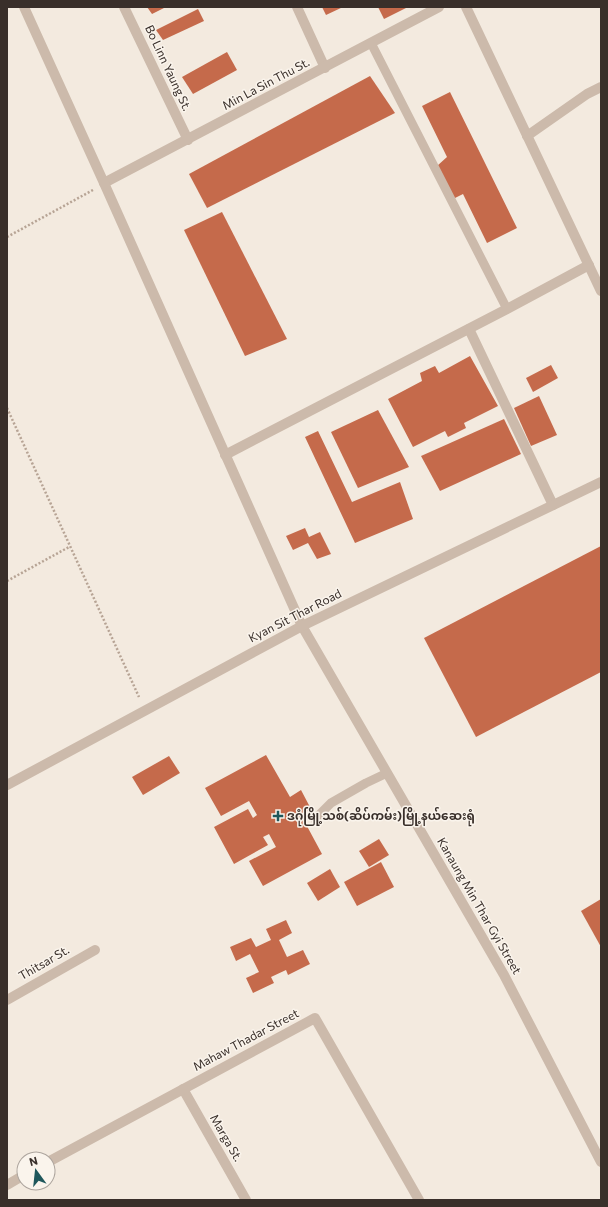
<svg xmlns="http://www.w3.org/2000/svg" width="608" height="1207" font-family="Commissioner,'Noto Sans Myanmar',sans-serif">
<rect width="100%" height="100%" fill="#f3eadf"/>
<g fill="#c56a4b">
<polygon points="147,7 166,7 152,14"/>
<polygon points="322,7 343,7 326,15"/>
<polygon points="378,7 408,7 384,19"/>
<polygon points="198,9 204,21 163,40 156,30"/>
<polygon points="227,52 237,70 193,94 182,77"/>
<polygon points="370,76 395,113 207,208 189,174"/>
<polygon points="450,92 517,228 487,243 463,194 453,199 437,166 447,157 422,106"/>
<polygon points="222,212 287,339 245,356 184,230"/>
<polygon points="470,356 498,406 464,423 466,428 448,437 445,431 413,447 388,399 422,381 420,373 435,366 439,373"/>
<polygon points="551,365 558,378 533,392 526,378"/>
<polygon points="539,396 557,435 531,446 514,408"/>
<polygon points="378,410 409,467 358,488 331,432"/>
<polygon points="504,419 521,454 440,491 421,456"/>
<polygon points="318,431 352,502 400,482 413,519 355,543 305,437"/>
<polygon points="305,528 309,537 320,532 331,554 317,559 308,543 293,550 286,536"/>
<polygon points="601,546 601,672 476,737 424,638"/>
<polygon points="266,755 290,797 301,790 311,809 301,815 322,854 263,886 249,861 276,847 269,834 263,837 268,845 234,864 214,827 248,809 253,818 257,815 249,801 221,816 205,788"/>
<polygon points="169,756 180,773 143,795 132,777"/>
<polygon points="379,839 389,855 369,867 359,851"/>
<polygon points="381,862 394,887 357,906 344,882"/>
<polygon points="330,869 340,887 318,901 307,883"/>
<polygon points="601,899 601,947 581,911"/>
<polygon points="286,920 292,933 279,940 287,957 303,950 310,964 288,975 286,970 271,977 274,983 253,993 246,978 259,972 250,954 236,961 230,947 251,938 256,947 271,940 266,929"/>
</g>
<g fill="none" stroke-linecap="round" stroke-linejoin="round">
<g stroke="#b7a495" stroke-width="2.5" stroke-dasharray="2 2" stroke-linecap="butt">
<polyline points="7,237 93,190"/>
<polyline points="7,408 139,697"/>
<polyline points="7,581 69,547"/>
</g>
<g stroke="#ccbaab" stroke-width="9">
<polyline points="371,43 507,309"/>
<polyline points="315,819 331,803 366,783 387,773"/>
</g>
<g stroke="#ccbaab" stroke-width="10">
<polyline points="124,7 188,140"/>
<polyline points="297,7 325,68"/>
<polyline points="466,7 601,291"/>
<polyline points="527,136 587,94 601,87"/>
<polyline points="104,183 439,7"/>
<polyline points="469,329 553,505"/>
<polyline points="225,455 507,309 589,265"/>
<polyline points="7,1000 95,950"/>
<polyline points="183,1089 246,1200"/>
<polyline points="48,1162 315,1018 419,1200"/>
<polyline points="7,1185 24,1175"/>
</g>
<g stroke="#ccbaab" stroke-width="10">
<polyline points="24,7 104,183 302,626 504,975 601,1162"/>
<polyline points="7,785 302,626 601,482"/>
</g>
</g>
<path fill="#1f575b" stroke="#faf4ec" stroke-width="1.5" d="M276 810h4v4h4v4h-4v4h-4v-4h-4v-4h4z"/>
<g text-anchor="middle" stroke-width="3" stroke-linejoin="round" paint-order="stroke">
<g font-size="12" fill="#392f2a" stroke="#faf4ec">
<text transform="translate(168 68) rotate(65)" y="4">Bo Linn Yaung St.</text>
<text transform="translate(266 84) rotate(-28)" y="4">Min La Sin Thu St.</text>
<text transform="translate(295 616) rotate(-27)" y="4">Kyan Sit Thar Road</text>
<text transform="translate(479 906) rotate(60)" y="4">Kanaung Min Thar Gyi Street</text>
<text transform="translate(44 963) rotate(-30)" y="4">Thitsar St.</text>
<text transform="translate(246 1040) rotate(-28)" y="4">Mahaw Thadar Street</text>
<text transform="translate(226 1138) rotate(60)" y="4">Marga St.</text>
</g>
<g font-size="12" font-weight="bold" fill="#392f2a" stroke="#faf4ec" text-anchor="start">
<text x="287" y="820">ဒဂုံမြို့သစ်(ဆိပ်ကမ်း)မြို့နယ်ဆေးရုံ</text>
</g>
</g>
<rect width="608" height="1207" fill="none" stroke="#392f2a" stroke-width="16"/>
<g transform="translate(36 1171) rotate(345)"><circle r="19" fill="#faf4ec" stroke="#ada59e"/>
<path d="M0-3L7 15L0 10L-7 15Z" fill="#1f575b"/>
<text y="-6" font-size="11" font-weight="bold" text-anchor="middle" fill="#392f2a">N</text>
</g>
</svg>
